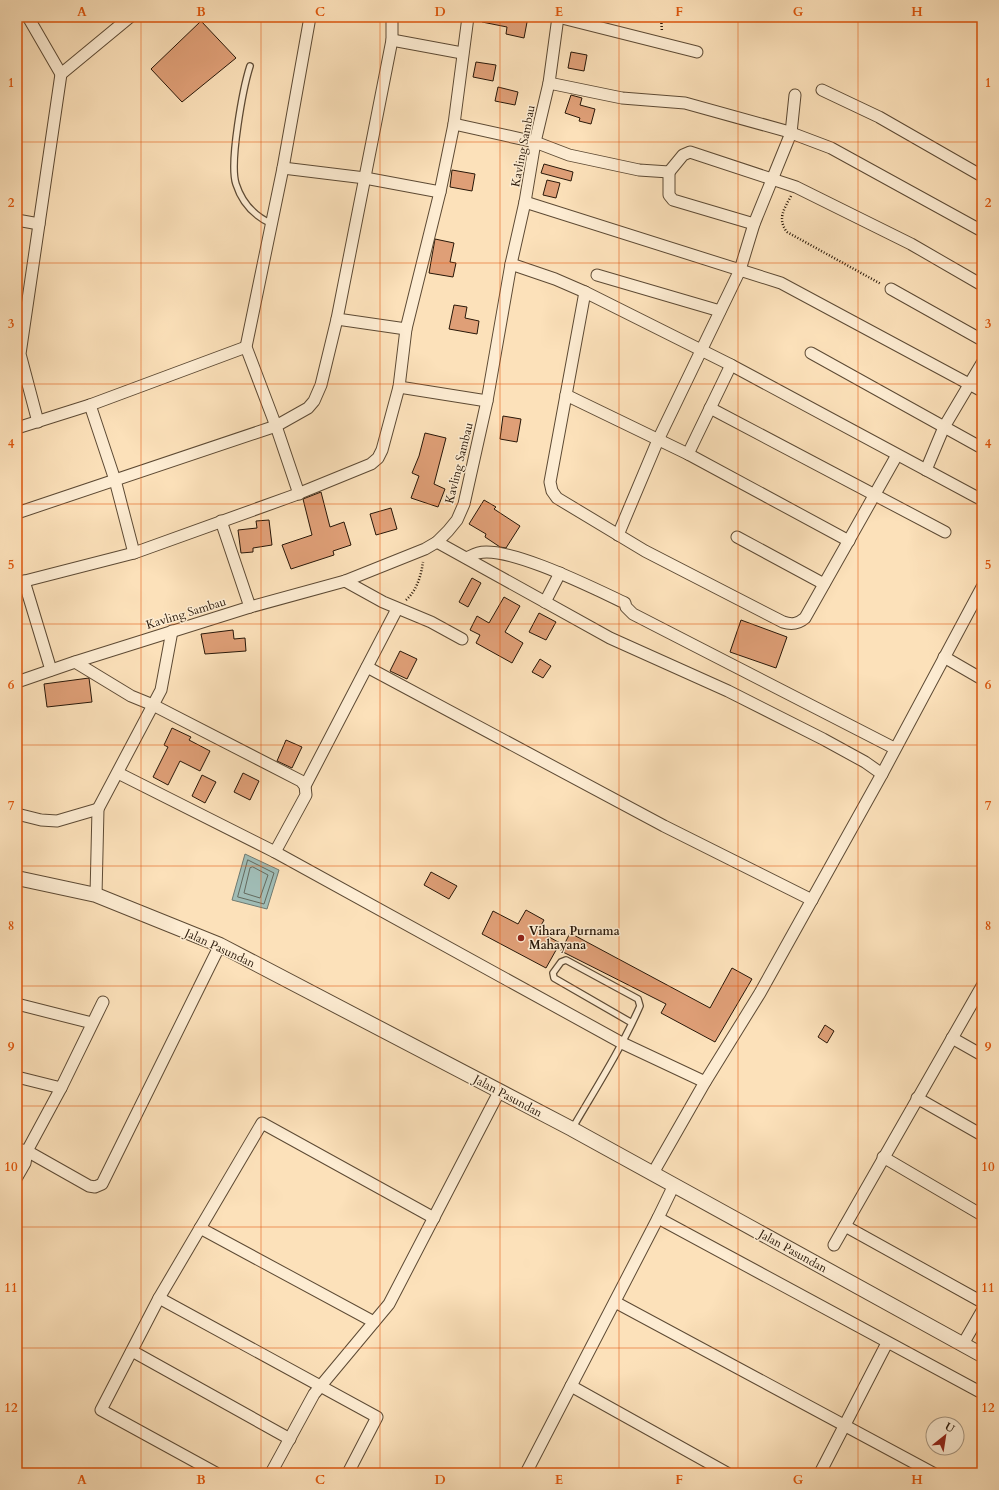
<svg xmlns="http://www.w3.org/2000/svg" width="999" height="1490" font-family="Cardo,serif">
<rect width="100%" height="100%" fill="#fce1ba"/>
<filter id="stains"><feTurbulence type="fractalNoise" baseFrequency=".005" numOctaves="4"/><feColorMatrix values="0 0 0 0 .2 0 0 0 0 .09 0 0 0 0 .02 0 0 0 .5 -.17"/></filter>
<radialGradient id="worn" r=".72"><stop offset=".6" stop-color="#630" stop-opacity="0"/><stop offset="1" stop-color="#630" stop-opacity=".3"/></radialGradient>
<polygon fill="#a0bcb5" stroke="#707a70" points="245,854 279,870 267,909 232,900"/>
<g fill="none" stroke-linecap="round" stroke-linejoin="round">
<g stroke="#646a5e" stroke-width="1">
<polygon points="248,860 274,873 264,904 238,897"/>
<polygon points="253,867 268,875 260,898 244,893 250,868"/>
</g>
</g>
<g fill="#df9f77" stroke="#281708">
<polygon points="483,17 528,17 524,38 506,34 507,27 482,22"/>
<polygon points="201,21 236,58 182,102 151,69"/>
<polygon points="571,52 587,55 584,71 568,68"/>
<polygon points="476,62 496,65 493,81 473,77"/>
<polygon points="498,87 518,92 515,105 495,101"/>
<polygon points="571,95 582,98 580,105 595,109 591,124 579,121 580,118 565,113"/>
<polygon points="544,164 573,172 571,181 541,173"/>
<polygon points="452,170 475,174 472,191 450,187"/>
<polygon points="547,180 560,183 556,198 543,195"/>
<polygon points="435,239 454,243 450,262 456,263 453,277 429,273"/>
<polygon points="454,305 467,307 465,318 479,321 477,334 449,329"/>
<polygon points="503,416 521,419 517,442 500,439"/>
<polygon points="425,433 446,438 434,484 445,489 438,507 411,498 419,476 412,473 419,456"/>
<polygon points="321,492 330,527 344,522 351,545 333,551 334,555 291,569 282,545 312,535 303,499"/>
<polygon points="484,500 496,507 494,509 520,526 506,548 500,547 485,537 486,534 469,524"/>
<polygon points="391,508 397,529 376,535 370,514"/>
<polygon points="269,520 272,545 253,548 253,552 241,553 238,530 257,528 256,521"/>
<polygon points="472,578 481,583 468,607 459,602"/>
<polygon points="504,597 520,606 505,632 523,643 512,663 476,643 480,635 470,630 477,616 489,623"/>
<polygon points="539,613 556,622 546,640 529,632"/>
<polygon points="741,620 787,637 776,668 730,652"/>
<polygon points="233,630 234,639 245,638 246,651 205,654 201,634"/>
<polygon points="400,651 417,659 407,679 390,671"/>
<polygon points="540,659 551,666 543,678 532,672"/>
<polygon points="89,678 92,702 47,707 44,684"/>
<polygon points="172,728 191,737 189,740 210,751 200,771 180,761 168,785 153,777 168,747 164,745"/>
<polygon points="286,740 302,747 292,768 277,761"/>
<polygon points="243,773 259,781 250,800 234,792"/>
<polygon points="202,775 216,782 205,803 192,796"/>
<polygon points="431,872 457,886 449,899 424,885"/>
<polygon points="526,910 544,920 538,931 560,943 546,968 482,934 493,911 518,924"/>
<polygon points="570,933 710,1008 732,968 752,979 715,1042 661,1013 666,1004 561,951"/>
<polygon points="825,1025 834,1031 827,1043 818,1037"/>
</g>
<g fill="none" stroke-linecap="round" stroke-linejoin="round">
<defs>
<g id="service">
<path d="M250,66C243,88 229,163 236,184C242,203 254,216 272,224"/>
<path d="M572,1129C596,1088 621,1049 640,1006L638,999L566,960L561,962L553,973L554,978L632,1023"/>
</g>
<g id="minor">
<polyline points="28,17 61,74 130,17"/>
<polyline points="558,17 697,52"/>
<polyline points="392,40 462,53"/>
<polyline points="549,83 622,98 685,103 786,131 831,148 982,231"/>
<polyline points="822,90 879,117 982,176"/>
<polyline points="454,124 535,142 569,155 639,170 669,172 683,155 690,152 796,187 911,244 982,285"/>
<polyline points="283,168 365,178 440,192"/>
<polyline points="669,172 669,195 673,200 754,224"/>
<polyline points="525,202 781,283 982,391"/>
<polyline points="17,220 39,224"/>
<polyline points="511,264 555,279 585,292 731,365 982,500"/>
<polyline points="597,275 720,311"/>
<polyline points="891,289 982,340"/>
<path d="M585,292L550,482L552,491L557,498L645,551L783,622C792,625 798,624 805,618L897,455"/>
<polyline points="337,319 406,329"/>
<polyline points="811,353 982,448"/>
<polyline points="399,387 487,401"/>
<polyline points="566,395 688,454 849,541"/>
<polyline points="90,405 115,480 134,553"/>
<polyline points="710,408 945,532"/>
<polyline points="38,422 20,354 61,74"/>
<polyline points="17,428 90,405 246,347"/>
<polyline points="688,454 731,365"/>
<polyline points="926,470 944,427 982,363"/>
<polyline points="299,494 276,426 246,347 283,168 310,17"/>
<polyline points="17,513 276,426 308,408 314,401 321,385 337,319 392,40 392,17"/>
<polyline points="221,521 250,607"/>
<polyline points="618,535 658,440 740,270 754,224 791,133 795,95"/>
<polyline points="737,537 824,584"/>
<polyline points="437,542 610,638 728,691 823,739 865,762 882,774"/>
<path d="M467,558C471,556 474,554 478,553C508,545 595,589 625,603L626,607L633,614L894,748"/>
<polyline points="24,581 51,670"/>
<polyline points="345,581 383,602 431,622 462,639"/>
<polyline points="17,583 134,553 295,495 371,464 378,458 382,450 399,387 406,329 440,192 454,124 468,17"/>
<polyline points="545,602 560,573"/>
<polyline points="944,657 982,679"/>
<polyline points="75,662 131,696 153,705 301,781 305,786 306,795 275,852"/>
<polyline points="367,667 664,826 812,900"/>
<polyline points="17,682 75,662 250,607 345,581 425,549 437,542 448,531 457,520 464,504 487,401 511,264 525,202 535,142 549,83 558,17"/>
<polyline points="118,773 275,852 622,1043 705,1082"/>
<polyline points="305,786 397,609"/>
<polyline points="17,814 41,820 57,821 98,809"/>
<polyline points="96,895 98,809 161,690 172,631"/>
<polyline points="17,1004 92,1023"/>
<polyline points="952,1038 982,1055"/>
<polyline points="17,1077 61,1088"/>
<polyline points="917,1098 982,1135"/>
<polyline points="17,1149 27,1151 89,1186 95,1187 102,1184 220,945"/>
<polyline points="883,1157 982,1215"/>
<polyline points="653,1173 705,1082 760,993 882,774 982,587"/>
<polyline points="17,1177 25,1163 27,1151 61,1088 103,1002"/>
<polyline points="658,1218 674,1185"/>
<polyline points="845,1226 982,1302"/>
<polyline points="200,1228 374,1322"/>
<polyline points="834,1245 982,986"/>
<polyline points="159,1298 377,1417 348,1473"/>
<polyline points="615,1302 933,1473"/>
<polyline points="963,1344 982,1311"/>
<polyline points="132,1351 290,1439"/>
<polyline points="571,1386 727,1473"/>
<polyline points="216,1473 101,1410 159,1298 262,1123 434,1218"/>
<polyline points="271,1473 314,1394 389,1304 499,1092"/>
<polyline points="526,1473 658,1218 982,1393"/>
<polyline points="820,1473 887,1343"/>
</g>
<polyline id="tertiary" points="17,878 96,895 220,945 572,1129 982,1355"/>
</defs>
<use href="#service" stroke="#5d4a34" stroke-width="8"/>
<use href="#minor" stroke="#5d4a34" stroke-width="13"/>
<use href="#tertiary" stroke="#5d4a34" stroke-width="16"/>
<g stroke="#281708" stroke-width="2.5" stroke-dasharray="1 2" stroke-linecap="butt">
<polyline points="661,17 662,32"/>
<path d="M791,196C784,209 777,219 787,232L881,284"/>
<path d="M406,600C417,590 421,576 423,562"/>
</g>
<use href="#service" stroke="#fdecd2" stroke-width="5.5"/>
<use href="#minor" stroke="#fdecd2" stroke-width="11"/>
<use href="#tertiary" stroke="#fdecd2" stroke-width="14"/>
</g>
<path fill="none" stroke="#de560c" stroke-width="1" stroke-opacity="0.55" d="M141,17V1473M261,17V1473M380,17V1473M500,17V1473M619,17V1473M738,17V1473M858,17V1473M17,142H982M17,263H982M17,384H982M17,504H982M17,624H982M17,745H982M17,866H982M17,986H982M17,1106H982M17,1227H982M17,1348H982"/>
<circle fill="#8f2418" stroke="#fdecd2" stroke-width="1.5" cx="521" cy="938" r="4"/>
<g text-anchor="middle" stroke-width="3" stroke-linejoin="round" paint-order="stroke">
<g font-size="12" fill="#281708" stroke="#fdecd2">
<text transform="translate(523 146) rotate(-79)" y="4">Kavling Sambau</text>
<text transform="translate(459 463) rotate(-76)" y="4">Kavling Sambau</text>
<text transform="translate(186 613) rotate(-17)" y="4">Kavling Sambau</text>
<text transform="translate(220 948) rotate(25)" y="4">Jalan Pasundan</text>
<text transform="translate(508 1096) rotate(28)" y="4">Jalan Pasundan</text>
<text transform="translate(793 1251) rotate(29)" y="4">Jalan Pasundan</text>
</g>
<g font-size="12" font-weight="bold" fill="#281708" stroke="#fdecd2" text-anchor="start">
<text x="529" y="935">Vihara Purnama<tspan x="529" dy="14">Mahayana</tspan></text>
</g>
</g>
<rect width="999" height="1490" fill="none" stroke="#fce1ba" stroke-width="44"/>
<g transform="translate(945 1436) rotate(30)"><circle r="19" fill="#fdecd2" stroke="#a89781"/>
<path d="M0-3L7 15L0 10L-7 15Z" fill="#8f2418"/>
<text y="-6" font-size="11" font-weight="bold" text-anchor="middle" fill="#281708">U</text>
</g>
<rect x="22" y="22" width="955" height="1446" fill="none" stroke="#de560c" stroke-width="1.5"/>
<g font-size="13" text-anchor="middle" font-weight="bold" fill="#de560c">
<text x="82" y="16">A</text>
<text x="201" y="16">B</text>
<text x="320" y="16">C</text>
<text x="440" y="16">D</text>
<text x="559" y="16">E</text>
<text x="679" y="16">F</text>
<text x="798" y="16">G</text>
<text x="917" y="16">H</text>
<text x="11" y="87">1</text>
<text x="988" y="87">1</text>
<text x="11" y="207">2</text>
<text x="988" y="207">2</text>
<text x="11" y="328">3</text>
<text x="988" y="328">3</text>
<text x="11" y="448">4</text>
<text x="988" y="448">4</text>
<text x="11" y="569">5</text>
<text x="988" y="569">5</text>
<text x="11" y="689">6</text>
<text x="988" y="689">6</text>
<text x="11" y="810">7</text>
<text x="988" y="810">7</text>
<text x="11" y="930">8</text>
<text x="988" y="930">8</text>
<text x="11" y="1051">9</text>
<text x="988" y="1051">9</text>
<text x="11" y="1171">10</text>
<text x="988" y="1171">10</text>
<text x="11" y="1292">11</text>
<text x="988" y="1292">11</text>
<text x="11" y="1412">12</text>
<text x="988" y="1412">12</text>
<text x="82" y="1484">A</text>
<text x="201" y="1484">B</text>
<text x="320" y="1484">C</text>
<text x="440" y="1484">D</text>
<text x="559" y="1484">E</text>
<text x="679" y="1484">F</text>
<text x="798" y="1484">G</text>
<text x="917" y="1484">H</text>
</g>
<rect width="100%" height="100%" filter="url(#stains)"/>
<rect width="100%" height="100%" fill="url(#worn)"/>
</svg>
